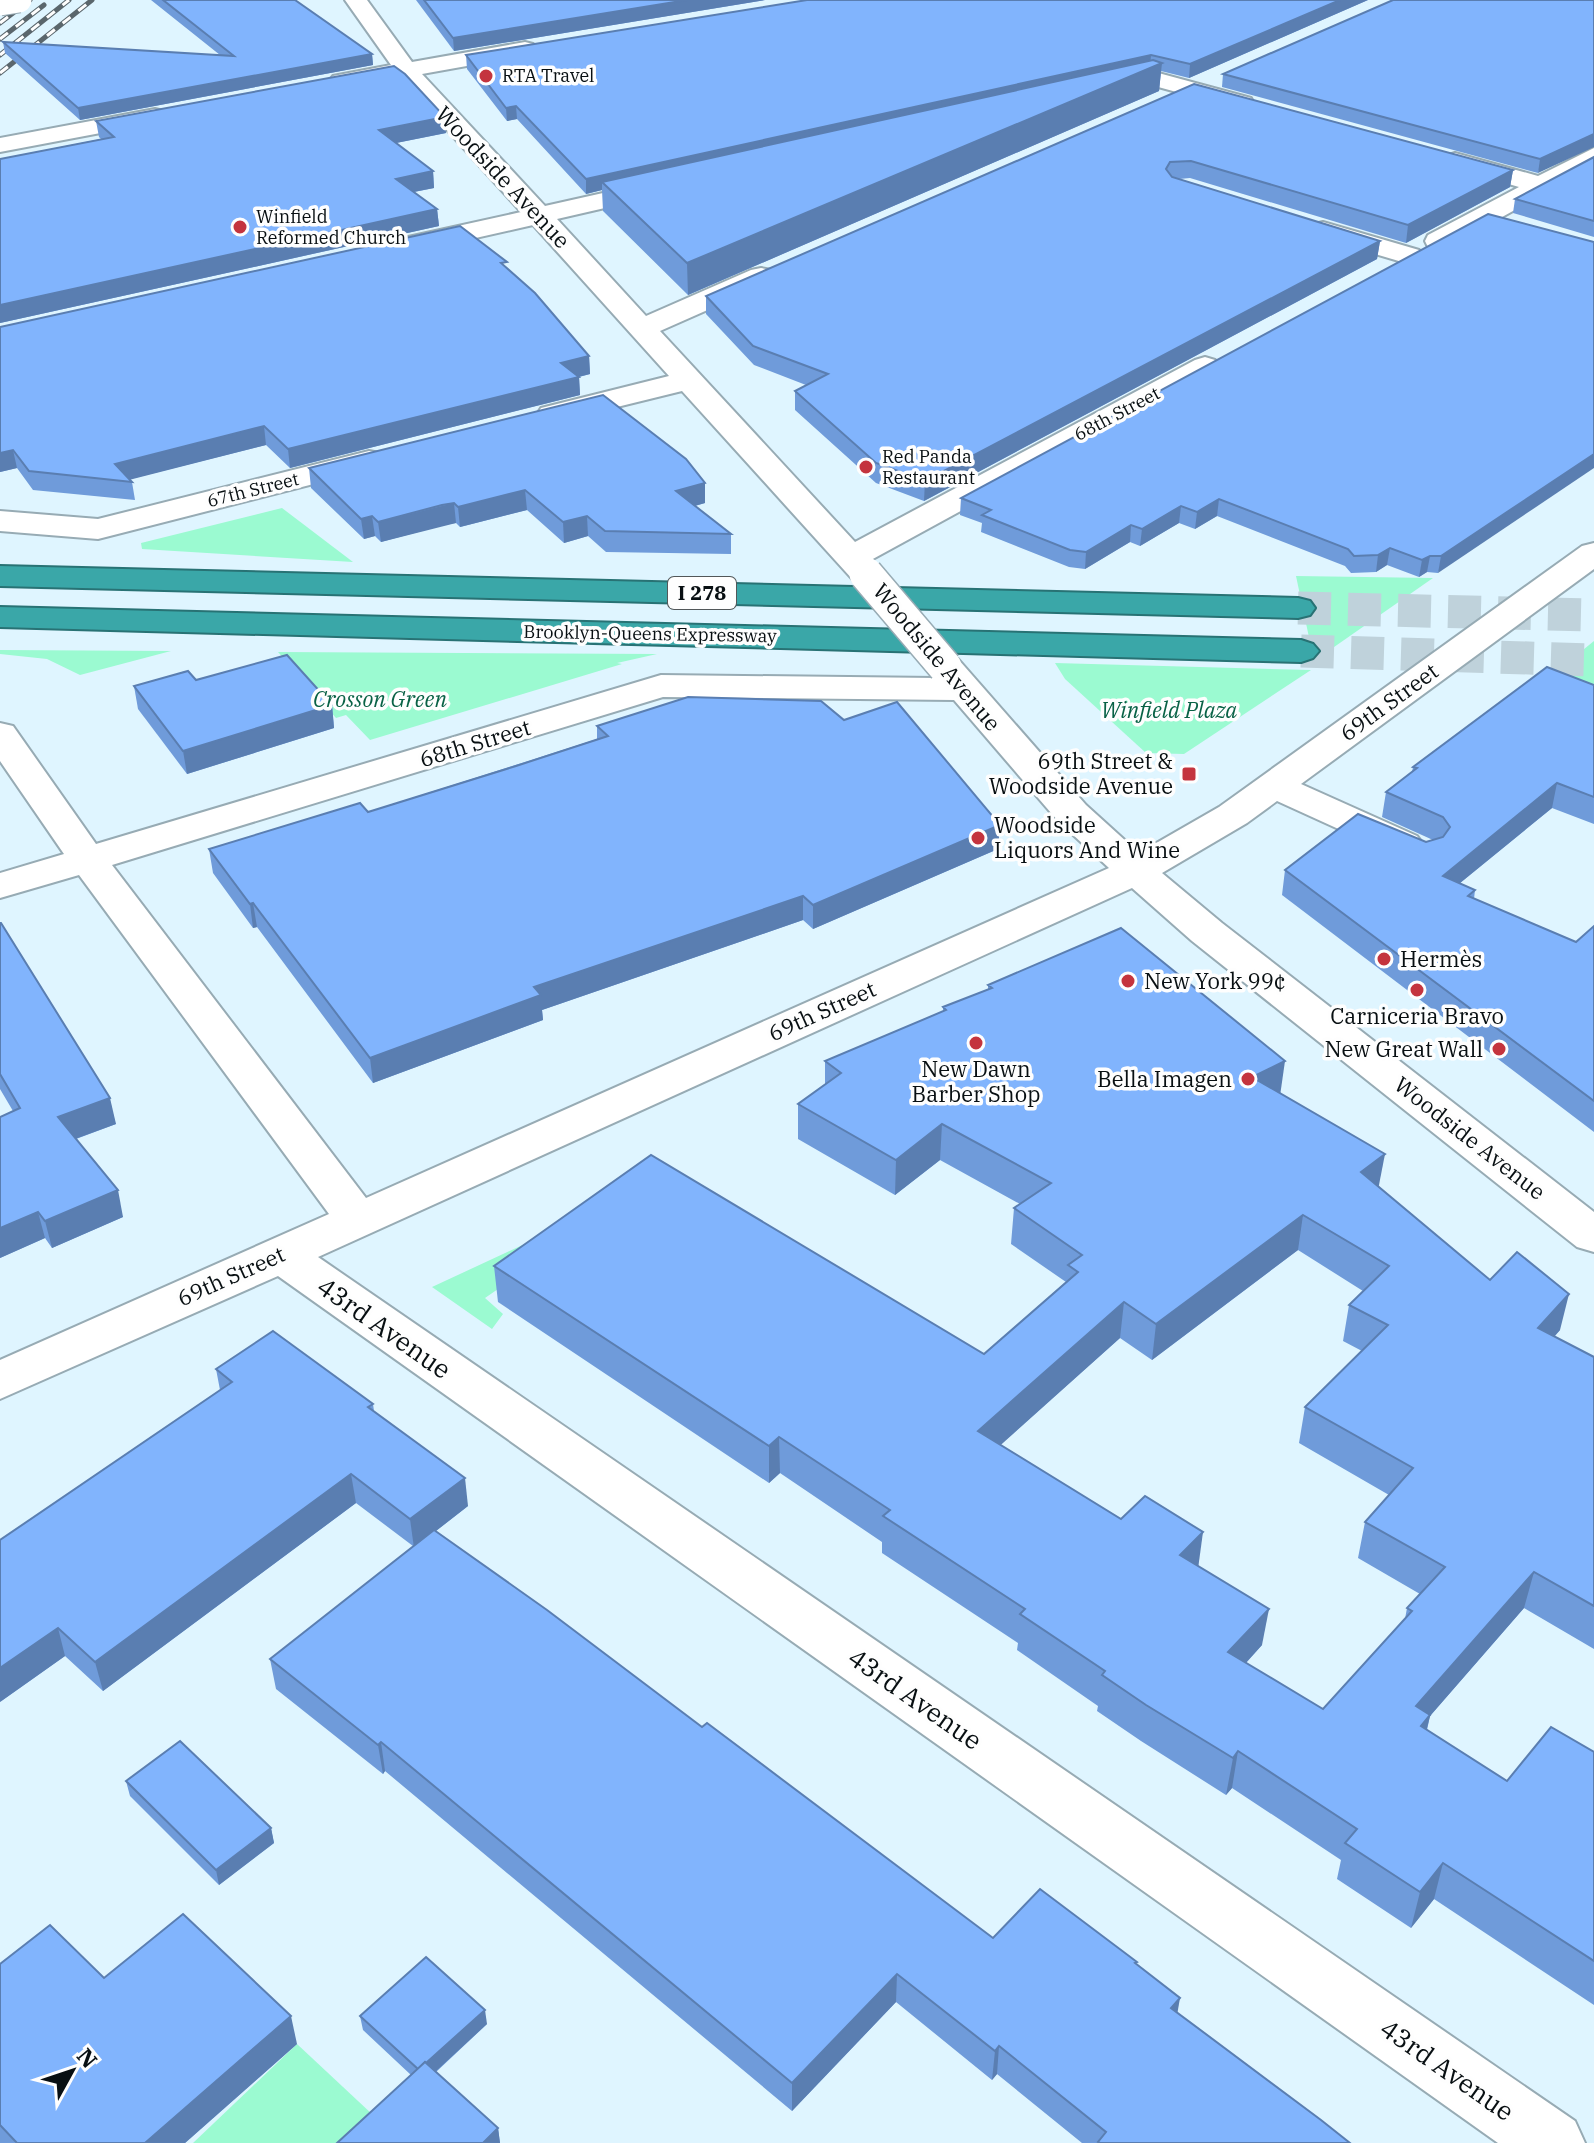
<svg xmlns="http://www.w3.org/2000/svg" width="1594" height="2143" font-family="'IBM Plex Serif',serif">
<rect width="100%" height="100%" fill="#dff5ff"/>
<g fill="#9bfad1">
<polygon points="282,508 353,562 142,549 141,543"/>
<polygon points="1296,576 1433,578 1314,661"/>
<polygon points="1594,641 1594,703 1541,684"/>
<polygon points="0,650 171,651 80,675 47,659 0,654"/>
<polygon points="278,652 657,654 617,663 622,664 370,740 346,715 336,718"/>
<polygon points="1055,663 1311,670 1184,754 1146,753 1065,679"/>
<polygon points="587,1215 596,1221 485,1298 503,1314 492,1329 432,1287"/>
<polygon points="297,2044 388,2129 374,2143 193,2143"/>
</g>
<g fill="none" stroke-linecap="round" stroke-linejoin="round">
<g stroke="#bfd2db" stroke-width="33" stroke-dasharray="33 17" stroke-linecap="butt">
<polyline points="1298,608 1594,615"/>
<polyline points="1301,651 1594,660"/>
</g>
<defs>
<g id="minor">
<polygon points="345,0 367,0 412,62 525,42 533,44 536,49 533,54 422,74 545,206 661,180 670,183 674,188 670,193 557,219 646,316 751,270 761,268 771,270 775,276 771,282 660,331 855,542 1195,360 1205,357 1215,360 1220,366 1215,372 871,560 883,574 878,581 866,584 854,581 682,391 552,423 541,420 537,414 541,408 669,376 533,225 409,253 399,251 396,245 399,239 521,212 400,78 341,88 333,86 329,81 333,76 391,65"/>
<polygon points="1151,71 1251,98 1254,103 1251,108 1242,110 1151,85 1103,96 1095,94 1091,89 1095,84"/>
<polygon points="155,109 164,111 167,116 164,121 0,152 0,138"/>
<polygon points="1594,148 1594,166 1448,247 1428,247 1425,241 1428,235 1519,187 1446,166 1442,161 1446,156 1455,153 1538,176"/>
<polygon points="1323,222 1419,250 1423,256 1419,262 1409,264 1314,236 1310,230 1314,224"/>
<polygon points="369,451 380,453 385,460 380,467 98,539 0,531 0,511 98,519"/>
<path d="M1594,543V569L1301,784L1417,836L1423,844L1417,852L1403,856L1389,852L1277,801L1247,823L1162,873L1222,923L1594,1212V1252L1577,1247L1192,941L1132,888L318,1257L1575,2121L1585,2143H1498L278,1276L0,1399V1360L329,1214L79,875L0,898V873L64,854L0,761V723L13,726L96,844L661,675L935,678L927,667L932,659L945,656L958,659L1086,805L1139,853L1219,807L1582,546ZM663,697L954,700L1058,821L1109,868L366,1198L112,865Z"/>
</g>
<g id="highway">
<polygon points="0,566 1298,598 1310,601 1315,608 1310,615 1298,618 0,586"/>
<polygon points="0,607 1301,640 1313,644 1319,651 1313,658 1301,662 0,627"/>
</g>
</defs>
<use href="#minor" stroke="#97abb4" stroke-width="4"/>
<use href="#highway" stroke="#287274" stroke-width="4"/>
<use href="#minor" fill="#fff" fill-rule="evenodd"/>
<use href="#highway" fill="#3aa7a8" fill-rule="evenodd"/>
<defs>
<g id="rail">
<polyline points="0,7 9,0"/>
<polyline points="0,23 30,0"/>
<polyline points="0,39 44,5"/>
<polyline points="0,55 69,0"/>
<polyline points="0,73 92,0"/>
</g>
</defs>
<use href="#rail" stroke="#5a666c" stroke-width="5"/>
<use href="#rail" stroke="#fefefe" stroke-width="3" stroke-dasharray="10" stroke-linecap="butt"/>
<defs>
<polyline id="minor-bridge-far1" points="0,3 19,0"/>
<polyline id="minor-bridge" points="866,574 945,667"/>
</defs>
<use href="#minor-bridge-far1" stroke="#97abb4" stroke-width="27" stroke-linecap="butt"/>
<use href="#minor-bridge" stroke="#97abb4" stroke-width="36" stroke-linecap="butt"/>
<use href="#minor-bridge-far1" stroke="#fff" stroke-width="25"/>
<use href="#minor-bridge" stroke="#fff" stroke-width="33"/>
</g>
<g fill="#6f9bda" fill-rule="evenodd">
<polygon points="151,0 295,0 372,54 373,65 80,120 5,53 3,42 220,55"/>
<polygon points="416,0 765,0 454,51"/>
<polygon points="1368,0 1189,78 1161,71 1159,91 688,295 603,211 602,190 586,194 517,119 507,121 467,69 466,55"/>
<polygon points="1594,0 1538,173 1222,87 1223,74"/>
<polygon points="1194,84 1513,170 1510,187 1406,243 1190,178 1179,179 1380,241 1377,259 924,501 876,483 795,410 795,391 806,385 754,365 706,314 706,296"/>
<polygon points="96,121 446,133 396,143 433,171 434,188 414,192 437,209 439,226 0,323 0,159 101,139 99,137"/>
<polygon points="1594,157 1594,237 1513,213 1515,199"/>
<polygon points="1594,242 1438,573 1427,572 1419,577 1387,565 1376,572 1351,573 1345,566 1217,516 1195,529 1179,523 1140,546 1130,542 1085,569 1069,567 981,532 982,523 960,515 961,498"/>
<polygon points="508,269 589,356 590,374 579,377 580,395 290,468 266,445 130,479 132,482 135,500 33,490 17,468 0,472 0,327"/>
<polygon points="309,468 705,483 705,503 695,506 731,534 731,554 606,552 588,536 564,543 527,510 460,527 456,523 444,525 381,542 375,536 364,539 311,488"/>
<polygon points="196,680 332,705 334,728 187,774 138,709 134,686"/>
<polygon points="1594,685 1594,824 1552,808 1460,883 1475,890 1474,899 1576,942 1594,926 1594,1132 1282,895 1285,870 1433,840 1382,817 1386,792 1412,772 1413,767"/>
<polygon points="597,726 998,849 813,929 803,920 542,1010 543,1020 373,1083 257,927 253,928 213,873 209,849 368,812 597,739"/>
<polygon points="0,923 116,1124 76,1139 123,1217 52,1248 45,1238 0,1258 0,1117 13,1111 0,1089"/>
<path d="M988,985L1281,1094L1378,1187L1490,1280L1560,1330L1554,1337L1594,1357V1649L1524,1608L1430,1716L1427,1730L1507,1781L1594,1752V2005L1434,1899L1411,1928L1337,1879L1341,1860L1232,1788L1226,1795L1141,1741L1097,1711L1098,1706L1017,1650L1018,1643L882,1553V1542L780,1473L769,1483L498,1302L494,1266L984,1354L1066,1282L1011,1244L1014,1208L1020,1204L940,1160L895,1195L798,1139V1104L825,1084V1061L943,1011V1007L988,990ZM1298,1250L1363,1291L1349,1305L1343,1341L1362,1351L1305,1407L1299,1443L1389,1495L1365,1522L1358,1558L1420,1594L1407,1608L1405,1619L1323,1709L1246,1663L1262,1645L1198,1566L1000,1445L1120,1338L1152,1360Z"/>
<polygon points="216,1369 373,1404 374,1411 468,1506 436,1531 702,1727 993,1938 1137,1965 1178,2013 1350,2143 1082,2143 997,2074 992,2080 896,2002 792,2111 385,1771 383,1774 276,1689 270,1659 413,1546 356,1503 103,1691 65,1656 0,1702 220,1390"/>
<polygon points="126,1781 271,1828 274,1843 219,1885 130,1796"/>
<polygon points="0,1964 104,1978 297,2044 185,2143 0,2143"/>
<polygon points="360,2016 487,2024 436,2072 498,2128 500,2143 337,2143 411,2075 363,2030"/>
</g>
<g fill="#5a7eb1">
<polygon points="687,0 765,0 454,51 453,38"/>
<polygon points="1340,0 1368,0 1189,78 1190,64"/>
<polygon points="372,54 373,65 80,120 78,108"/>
<polygon points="1151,55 1150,67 1162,63 1159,91 688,295 687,263 602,182 602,190 586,194 586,179"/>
<polygon points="516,106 517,119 507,121 506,108"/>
<polygon points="445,117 446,133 381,146 379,130"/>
<polygon points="1594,134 1594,147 1538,173 1540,159"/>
<polygon points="1513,170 1510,187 1406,243 1408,225"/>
<polygon points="433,171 434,188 398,195 396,179"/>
<polygon points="437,209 439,226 0,323 0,305"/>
<polygon points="1380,241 1377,259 924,501 925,481"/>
<polygon points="589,356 590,374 562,381 561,363"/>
<polygon points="579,377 580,395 290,468 288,449"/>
<polygon points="264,426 266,445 125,481 115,464"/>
<polygon points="13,450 17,468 0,472 0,453"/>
<polygon points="1594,454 1594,468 1438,573 1441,556"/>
<polygon points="705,483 705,503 676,511 676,491"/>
<polygon points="525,490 527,510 460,527 458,507"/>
<polygon points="1219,499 1217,516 1195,529 1197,512"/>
<polygon points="454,503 456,523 381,542 378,522"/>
<polygon points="1181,506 1179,523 1140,546 1142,529"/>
<polygon points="372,516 375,536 364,539 361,519"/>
<polygon points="587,516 588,536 564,543 563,522"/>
<polygon points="1131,525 1130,542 1085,569 1086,552"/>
<polygon points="1390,548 1387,565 1376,572 1378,555"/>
<polygon points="1430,556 1427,572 1419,577 1422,560"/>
<polygon points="332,705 334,728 187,774 183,751"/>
<polygon points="1557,783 1552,808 1438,901 1443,876"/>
<polygon points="1000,825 998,849 813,929 813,905"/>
<polygon points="803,896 803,920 542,1010 543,1020 373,1083 370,1058 534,987"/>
<polygon points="253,903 257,927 253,928 250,904"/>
<polygon points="1285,1061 1280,1096 1252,1077"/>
<polygon points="110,1098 116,1124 64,1143 58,1117"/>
<polygon points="942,1124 940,1160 895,1195 896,1160"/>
<polygon points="1385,1154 1378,1190 1361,1172"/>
<polygon points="118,1190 123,1217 52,1248 45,1221"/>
<polygon points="38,1212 45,1238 0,1258 0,1228"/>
<polygon points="1303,1215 1298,1250 1152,1360 1156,1324"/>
<polygon points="1569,1294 1560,1330 1529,1365 1538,1328"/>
<polygon points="1124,1302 1120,1338 975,1468 978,1431"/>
<polygon points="779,1437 780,1473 769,1483 769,1446"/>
<polygon points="351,1474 356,1503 103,1691 95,1662"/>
<polygon points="465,1478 468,1506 414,1548 410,1519"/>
<polygon points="1203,1532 1198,1569 1180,1555"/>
<polygon points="1534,1572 1524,1608 1430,1716 1421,1752 1416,1706"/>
<polygon points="1269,1609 1262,1645 1222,1689 1228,1652"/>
<polygon points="58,1628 65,1656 0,1702 0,1668"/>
<polygon points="381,1742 385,1771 383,1774 378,1745"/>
<polygon points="1238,1751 1232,1788 1226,1795 1233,1758"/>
<polygon points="271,1828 274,1843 219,1885 216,1870"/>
<polygon points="1443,1863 1434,1899 1411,1928 1420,1892"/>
<polygon points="897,1974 896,2002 792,2111 792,2083"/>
<polygon points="1180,1998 1175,2027 1171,2008"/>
<polygon points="485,2010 487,2024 421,2085 419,2070"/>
<polygon points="291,2016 297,2044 185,2143 145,2143"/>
<polygon points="999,2046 997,2074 992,2080 995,2051"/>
<polygon points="498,2128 500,2143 483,2143"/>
</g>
<g fill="#81b4fd" stroke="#5a7eb1" stroke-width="2" fill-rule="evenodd">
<polygon points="163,0 295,0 372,54 78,108 3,42 234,56"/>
<polygon points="424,0 687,0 453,38"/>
<polygon points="807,0 1340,0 1190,64 1151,55 586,179 516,106 506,108 466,55"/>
<polygon points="1393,0 1594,0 1594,134 1540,159 1223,74"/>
<polygon points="1153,60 1162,63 687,263 602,182"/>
<polygon points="394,66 405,74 445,117 379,130 433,171 396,179 437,209 0,305 0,159 114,137 96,121"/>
<polygon points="1194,84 1513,170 1408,225 1191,161 1170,162 1166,169 1172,177 1380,241 925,481 876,463 795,391 828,374 753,346 706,296"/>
<polygon points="1594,157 1594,221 1515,199"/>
<polygon points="1488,214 1594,242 1594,454 1441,556 1430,556 1422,560 1390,548 1378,555 1354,556 1348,549 1219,499 1197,512 1181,506 1142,529 1131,525 1086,552 1070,550 982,515 991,510 961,498"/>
<polygon points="460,226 507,262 501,263 535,293 589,356 561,363 579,377 288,449 264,426 115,464 132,482 29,471 13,450 0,453 0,327"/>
<polygon points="603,395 686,459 705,483 676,491 731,534 605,531 587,516 563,522 525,490 458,507 454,503 442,505 378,522 372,516 361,519 309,468"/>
<polygon points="287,655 332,705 183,751 134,686 188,671 196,680"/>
<polygon points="1547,667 1594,685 1594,797 1557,783 1443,876 1475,890 1468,896 1576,942 1594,926 1594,1101 1285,870 1358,814 1426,842 1443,837 1450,827 1443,817 1386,792 1417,768 1413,767"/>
<polygon points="688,697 821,701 844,720 897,702 1000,825 813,905 803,896 534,987 541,995 370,1058 253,903 250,904 209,849 360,803 368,812 516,766 608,736 597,726"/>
<polygon points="0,923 1,923 110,1098 58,1117 118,1190 45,1221 38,1212 0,1228 0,1117 20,1108 0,1074"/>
<path d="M1121,928L1285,1061L1252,1077L1385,1154L1361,1172L1490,1280L1517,1252L1569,1294L1538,1328L1594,1357V1606L1534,1572L1416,1706L1430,1715L1421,1726L1507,1781L1551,1727L1594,1752V1961L1443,1863L1420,1892L1345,1843L1357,1829L1238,1751L1233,1758L1146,1705L1102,1675L1105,1671L1020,1614L1025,1609L883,1516L890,1510L779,1437L769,1446L494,1266L651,1155L984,1354L1078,1272L1068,1265L1082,1255L1014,1208L1051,1183L942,1124L896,1160L798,1104L841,1073L825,1061L946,1010L943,1007L992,988L988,985ZM1303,1215L1389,1266L1349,1305L1388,1325L1305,1407L1413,1468L1365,1522L1445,1567L1407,1608L1412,1611L1323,1709L1228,1652L1269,1609L1180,1555L1203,1532L1145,1496L1121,1519L978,1431L1124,1302L1156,1324Z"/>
<polygon points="273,1331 373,1404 368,1407 465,1478 410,1519 351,1474 95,1662 58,1628 0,1668 0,1540 232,1382 216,1369"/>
<polygon points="434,1530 547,1610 702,1727 707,1723 993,1938 1040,1889 1137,1962 1135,1963 1180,1998 1171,2008 1321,2120 1350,2143 1100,2143 1098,2142 1106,2132 999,2046 995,2051 897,1974 792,2083 381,1742 378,1745 270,1659"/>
<polygon points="180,1741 271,1828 216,1870 126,1781"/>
<polygon points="183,1914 291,2016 145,2143 17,2143 0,2125 0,1964 50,1925 104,1978"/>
<polygon points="426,1957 485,2010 426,2063 425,2062 418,2069 360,2016"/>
<polygon points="425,2062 498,2128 483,2143 337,2143"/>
</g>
<g fill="#c4343e" stroke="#fefefe" stroke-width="3">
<circle cx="486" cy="76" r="8"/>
<circle cx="240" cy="227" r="8"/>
<circle cx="866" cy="467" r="8"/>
<rect x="1181" y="766" width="16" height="16" rx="4"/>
<circle cx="978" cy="838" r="8"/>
<circle cx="1384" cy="959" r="8"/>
<circle cx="1128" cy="981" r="8"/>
<circle cx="1417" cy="990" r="8"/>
<circle cx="976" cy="1043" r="8"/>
<circle cx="1499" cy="1049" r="8"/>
<circle cx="1248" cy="1079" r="8"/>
</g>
<g text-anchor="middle" stroke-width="7" stroke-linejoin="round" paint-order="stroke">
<g font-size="18" fill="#080f12" stroke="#fefefe" text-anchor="start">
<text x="502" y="82">RTA Travel</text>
<text x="256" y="223">Winfield<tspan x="256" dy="21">Reformed Church</tspan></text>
<text x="882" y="463">Red Panda<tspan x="882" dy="21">Restaurant</tspan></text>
</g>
<g font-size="18" fill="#080f12" stroke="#fefefe">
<text transform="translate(1117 414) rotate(-28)" y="6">68th Street</text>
<text transform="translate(253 490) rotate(-14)" y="6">67th Street</text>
<text transform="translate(650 634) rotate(1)" y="6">Brooklyn-Queens Expressway</text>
</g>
<rect fill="#fefefe" stroke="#525759" stroke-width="2" x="668" y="577" width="68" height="32" rx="6"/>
<g font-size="20" font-weight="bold" fill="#080f12">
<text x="702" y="600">I 278</text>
</g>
<g font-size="22" fill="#080f12" stroke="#fefefe">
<text transform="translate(503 177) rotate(47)" y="8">Woodside Avenue</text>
<text transform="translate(937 657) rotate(50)" y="8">Woodside Avenue</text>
<text transform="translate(1389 702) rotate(-36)" y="8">69th Street</text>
<text transform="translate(475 743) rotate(-17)" y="8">68th Street</text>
<text transform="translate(822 1011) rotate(-24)" y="8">69th Street</text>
<text transform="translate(1470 1138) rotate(38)" y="8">Woodside Avenue</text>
<text transform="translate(231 1276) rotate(-24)" y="8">69th Street</text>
</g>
<g font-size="22" font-style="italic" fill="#096246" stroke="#fefefe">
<text x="380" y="707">Crosson Green</text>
<text x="1169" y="718">Winfield Plaza</text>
</g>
<g font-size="22" fill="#080f12" stroke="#fefefe" text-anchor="end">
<text x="1173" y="769">69th Street &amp;<tspan x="1173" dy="25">Woodside Avenue</tspan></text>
<text x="994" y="833" text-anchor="start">Woodside<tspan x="994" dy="25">Liquors And Wine</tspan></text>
<text x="1400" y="967" text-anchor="start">Hermès</text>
<text x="1144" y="989" text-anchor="start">New York 99¢</text>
<text x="1417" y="1024" text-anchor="middle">Carniceria Bravo</text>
<text x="1483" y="1057">New Great Wall</text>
<text x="976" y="1077" text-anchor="middle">New Dawn<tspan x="976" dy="25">Barber Shop</tspan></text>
<text x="1232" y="1087">Bella Imagen</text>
</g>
<g font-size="26" fill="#080f12" stroke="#fefefe">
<text transform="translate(384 1328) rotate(35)" y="9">43rd Avenue</text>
<text transform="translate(915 1699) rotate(35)" y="9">43rd Avenue</text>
<text transform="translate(1447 2070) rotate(35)" y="9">43rd Avenue</text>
</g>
</g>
<g transform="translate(72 2071) rotate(50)" stroke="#fefefe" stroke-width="6" paint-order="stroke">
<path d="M0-6L14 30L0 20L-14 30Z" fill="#080f12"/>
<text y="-12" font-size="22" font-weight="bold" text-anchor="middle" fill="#080f12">N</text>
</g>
</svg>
